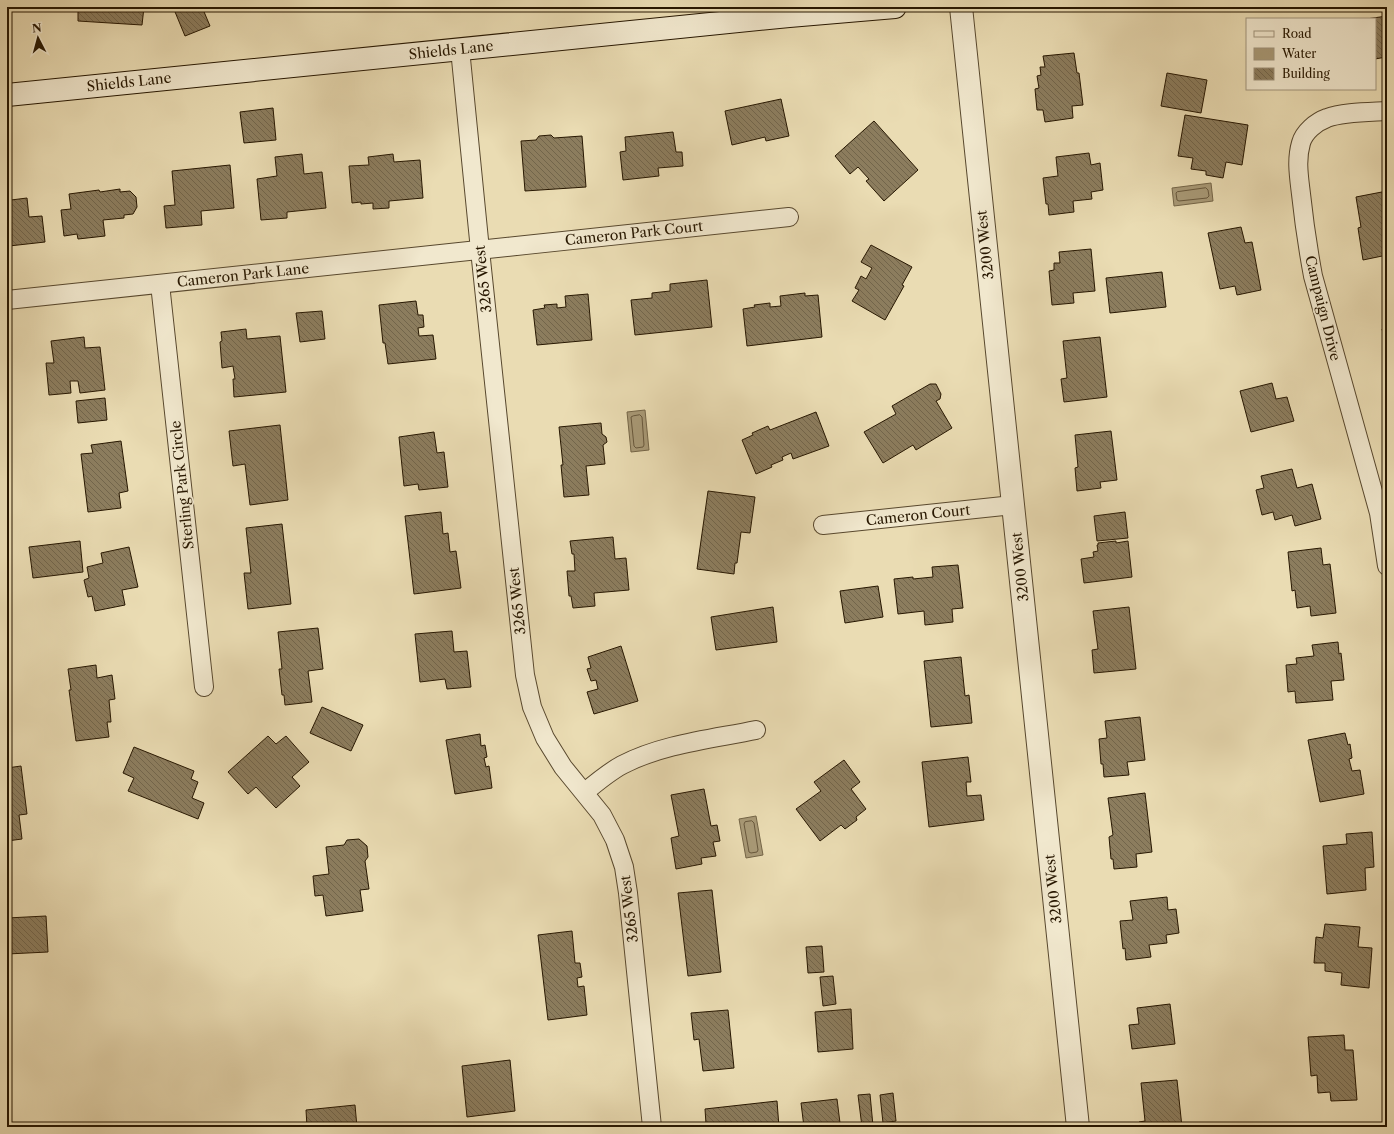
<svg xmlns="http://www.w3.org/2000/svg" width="1394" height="1134" font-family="'Libre Caslon Text',serif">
<defs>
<pattern id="building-back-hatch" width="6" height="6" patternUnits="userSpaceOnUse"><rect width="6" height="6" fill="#8c7d5e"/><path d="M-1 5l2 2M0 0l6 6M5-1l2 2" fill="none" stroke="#72654b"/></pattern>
</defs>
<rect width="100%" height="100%" fill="#eadcb3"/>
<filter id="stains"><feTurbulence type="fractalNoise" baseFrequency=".005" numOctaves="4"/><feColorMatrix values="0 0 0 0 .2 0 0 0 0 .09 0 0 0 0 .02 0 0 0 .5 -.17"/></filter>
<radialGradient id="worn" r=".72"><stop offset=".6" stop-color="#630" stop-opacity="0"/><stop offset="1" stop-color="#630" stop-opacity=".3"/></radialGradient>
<g fill="#a89976" stroke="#746547">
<polygon points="1211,183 1213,201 1174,206 1172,188"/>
<polygon points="645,410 649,450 631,452 627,412"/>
<polygon points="756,816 763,855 746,858 739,819"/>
</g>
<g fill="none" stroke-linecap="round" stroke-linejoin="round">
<g stroke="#68583c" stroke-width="1">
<polygon points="1206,188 1208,190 1209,196 1207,198 1179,201 1177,200 1176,193 1177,192"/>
<polygon points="640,415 642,417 644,445 643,447 636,448 634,446 631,417 633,416"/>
<polygon points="752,821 754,823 758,850 757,852 751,853 749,852 744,824 745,822"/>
</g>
</g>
<g fill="url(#building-back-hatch)" stroke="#271701">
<polygon points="78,7 144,7 142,25 78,21"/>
<polygon points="173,7 202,7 210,26 185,36"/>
<polygon points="1387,16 1386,57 1375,59 1375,19 1366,19"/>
<polygon points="1074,53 1077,73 1079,73 1083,105 1072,106 1073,118 1045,122 1043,110 1037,110 1035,89 1039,88 1037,76 1041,75 1040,67 1045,67 1043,56"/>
<polygon points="1167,73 1207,80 1201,113 1161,106"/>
<polygon points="781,99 789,136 766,141 765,137 732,145 725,111"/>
<polygon points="273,108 276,140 244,143 240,112"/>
<polygon points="1185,115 1248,125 1242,165 1226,162 1223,178 1206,175 1206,171 1191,169 1193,158 1178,156"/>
<polygon points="874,121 918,170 884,201 866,181 869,179 858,167 850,174 835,156"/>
<polygon points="673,132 676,152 682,152 683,166 658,168 659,176 623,180 620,152 626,151 625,137"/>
<polygon points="551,135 554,138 582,136 586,187 525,191 521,141 536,140 539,136"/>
<polygon points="1089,153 1091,165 1100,163 1103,190 1091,192 1092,199 1073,201 1074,212 1049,215 1048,204 1046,204 1043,178 1058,176 1056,157"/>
<polygon points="302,154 304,174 322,172 326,208 287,212 287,218 261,220 257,179 277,176 275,157"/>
<polygon points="393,154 394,162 420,160 423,198 389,201 389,208 373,209 373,203 361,204 361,202 352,203 349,166 369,165 368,157"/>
<polygon points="230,165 234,208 201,211 202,225 166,228 164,206 175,205 172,171"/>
<polygon points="120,189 120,192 130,191 136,197 137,207 133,214 124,215 124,218 103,220 105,236 78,239 77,234 64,236 61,210 71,209 69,194 99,190 100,192"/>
<polygon points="1387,191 1387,255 1363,260 1358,228 1361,227 1356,197"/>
<polygon points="27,198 29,217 42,216 45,242 9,246 9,242 7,242 7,204 11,204 11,200"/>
<polygon points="1241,227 1245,243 1252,242 1261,290 1237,295 1235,286 1220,289 1208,233"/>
<polygon points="871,245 912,267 902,285 904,286 885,320 852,301 859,290 855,288 861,276 866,279 872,268 861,262"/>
<polygon points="1091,249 1095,291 1073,293 1074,303 1052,305 1049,271 1054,270 1054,263 1060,263 1059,252"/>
<polygon points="1162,272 1166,307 1110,313 1106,278"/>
<polygon points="707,280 712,327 635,335 631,300 652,298 652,293 670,291 670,284"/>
<polygon points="805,293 805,296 818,295 822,337 747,346 743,309 755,307 754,305 770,303 770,307 781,306 780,296"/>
<polygon points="588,294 592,340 537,345 533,310 545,308 544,305 557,304 557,308 566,307 565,296"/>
<polygon points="416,301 418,315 423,315 424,327 418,328 419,336 433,335 436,359 388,364 385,343 383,343 379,305"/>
<polygon points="322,311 325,339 300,342 296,313"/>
<polygon points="1387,327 1387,349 1382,329"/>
<polygon points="246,329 247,339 280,336 286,392 234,397 233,379 235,379 233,366 222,368 220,342 222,341 221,332"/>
<polygon points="84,337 85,348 100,347 105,390 80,393 78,381 70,381 71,393 49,395 46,363 54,363 51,341"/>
<polygon points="1100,337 1107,397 1064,402 1061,379 1067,378 1063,341"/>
<polygon points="1272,383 1276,399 1287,397 1294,421 1251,432 1240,391"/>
<polygon points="930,384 936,384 941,394 940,399 936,401 952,428 916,450 913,445 883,463 864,432 896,414 892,406"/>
<polygon points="105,398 107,420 78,423 76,401"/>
<polygon points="816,412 829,446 793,459 791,453 782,457 783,460 771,465 772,467 756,474 742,440 753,435 752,433 768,426 770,430"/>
<polygon points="601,423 602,434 606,437 607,442 603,445 605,464 586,466 589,495 564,497 561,465 563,465 559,427"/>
<polygon points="280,425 288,500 250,505 245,464 233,466 229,431"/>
<polygon points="1111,431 1117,480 1100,482 1101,488 1077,491 1075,468 1078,467 1075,435"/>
<polygon points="434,432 437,453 444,452 448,487 419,490 418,484 404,486 399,437"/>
<polygon points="121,441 128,491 119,493 121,508 88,512 81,454 93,453 91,445"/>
<polygon points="1292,469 1297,488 1312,484 1321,519 1295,526 1292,515 1275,520 1273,512 1262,515 1256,490 1264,488 1261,476"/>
<polygon points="708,491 755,497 750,533 741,532 737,563 735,563 734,574 697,569"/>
<polygon points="441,512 443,534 448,533 450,552 456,551 461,588 414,594 405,516"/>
<polygon points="1125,512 1128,538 1097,541 1094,516"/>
<polygon points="282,524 291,604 248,609 244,573 251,573 246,528"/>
<polygon points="613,537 615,559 626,558 629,590 594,593 595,606 573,608 571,596 569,596 567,571 575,571 574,554 572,554 570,541"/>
<polygon points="80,541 83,572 33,578 29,547"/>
<polygon points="1116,541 1116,543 1128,541 1132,577 1084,583 1081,559 1094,557 1093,552 1098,551 1097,545 1098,545 1098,543"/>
<polygon points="129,547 138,587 122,590 125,605 95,611 92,596 88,597 84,580 89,578 87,567 103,563 101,553"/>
<polygon points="1321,548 1323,565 1330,564 1336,613 1311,616 1310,606 1297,608 1295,590 1292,591 1288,552"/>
<polygon points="958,565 963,608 952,609 953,622 925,625 924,611 898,614 894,579 913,577 913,579 933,577 932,567"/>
<polygon points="878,586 883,617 845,623 840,591"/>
<polygon points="773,607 777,642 716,650 711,617"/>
<polygon points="1129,607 1136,669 1094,673 1092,650 1098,649 1093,611"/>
<polygon points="318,628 323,669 308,671 312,702 285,705 284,695 282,695 279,669 282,669 278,632"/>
<polygon points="452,631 454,652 467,651 471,687 447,689 445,679 420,682 415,634"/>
<polygon points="1338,642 1339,654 1341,653 1344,680 1331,681 1333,700 1296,703 1295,691 1288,692 1286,665 1297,664 1296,658 1314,656 1312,645"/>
<polygon points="621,646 638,701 594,714 587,692 598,689 596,680 591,681 587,669 591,668 588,657"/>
<polygon points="961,657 965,696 969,695 972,723 931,727 924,661"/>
<polygon points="96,665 97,678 112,675 115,699 109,700 111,722 107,722 109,737 76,741 69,690 71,690 68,669"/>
<polygon points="322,707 363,725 351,751 310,733"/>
<polygon points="1140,717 1145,760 1127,762 1129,775 1104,777 1103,764 1101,764 1099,739 1107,738 1105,721"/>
<polygon points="1345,733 1348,745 1350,744 1352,758 1349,759 1352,771 1360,770 1364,794 1320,802 1308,740"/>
<polygon points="480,734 481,746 485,745 487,757 484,758 486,767 489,766 492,788 455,794 446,740"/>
<polygon points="268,736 276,744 286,736 309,762 292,777 300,786 276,808 256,787 248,794 228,772"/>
<polygon points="134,747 194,771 191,779 198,782 192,798 204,803 198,819 128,791 134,778 123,773"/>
<polygon points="968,757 971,782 966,782 967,796 981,795 984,820 929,827 922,762"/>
<polygon points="844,760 860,782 851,789 866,809 856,817 857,820 845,829 841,825 820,841 796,809 821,791 814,782"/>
<polygon points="21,766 27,814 19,815 22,839 7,841 7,768"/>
<polygon points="704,789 711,826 717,825 720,841 713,842 716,856 701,858 702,864 676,869 671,838 679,836 671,795"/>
<polygon points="1145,793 1152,852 1136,854 1137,867 1114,869 1113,859 1111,859 1109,837 1113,835 1108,798"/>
<polygon points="1372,832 1374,867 1365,868 1366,890 1327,894 1323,846 1347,844 1346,834"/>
<polygon points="359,839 367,846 368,857 365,861 369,889 360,890 363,911 326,916 323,895 315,896 313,876 329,874 326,847 344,845 347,840"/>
<polygon points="712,890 721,972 688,976 678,893"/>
<polygon points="1167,897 1168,910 1176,909 1179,933 1166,935 1167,943 1149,945 1151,957 1126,960 1125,948 1123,949 1120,921 1133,920 1130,901"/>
<polygon points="46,916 48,952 7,954 7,918"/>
<polygon points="1325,924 1360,927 1358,947 1372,948 1369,988 1341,985 1342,973 1325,971 1325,963 1314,963 1316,937 1323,938"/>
<polygon points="572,931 575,963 580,963 582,977 577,978 578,987 584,986 587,1015 548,1020 538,935"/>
<polygon points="822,946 824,972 808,973 806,947"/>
<polygon points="833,976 836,1004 823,1006 820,977"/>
<polygon points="1170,1004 1175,1044 1132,1049 1129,1025 1139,1024 1137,1008"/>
<polygon points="851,1009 853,1049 818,1052 815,1012"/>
<polygon points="728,1010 734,1068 703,1071 699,1039 694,1040 691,1013"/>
<polygon points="1344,1035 1345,1050 1353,1050 1357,1100 1331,1101 1330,1092 1318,1093 1317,1075 1311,1076 1308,1037"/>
<polygon points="510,1060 515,1111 467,1117 462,1066"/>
<polygon points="1177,1080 1182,1127 1140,1127 1139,1122 1145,1121 1141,1083"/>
<polygon points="893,1093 896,1121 883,1123 880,1095"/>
<polygon points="870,1094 873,1126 862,1127 858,1095"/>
<polygon points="837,1099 840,1123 804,1127 801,1103"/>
<polygon points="777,1101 779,1127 705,1127 704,1125 706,1124 705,1109"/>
<polygon points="355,1105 357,1127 307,1127 306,1110"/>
</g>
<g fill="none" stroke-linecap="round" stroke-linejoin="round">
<defs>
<g id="minor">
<polyline points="460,49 480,250 525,675 532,707 545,738 563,767 602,815 615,840 624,867 628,893 652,1127"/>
<path d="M1387,111C1369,112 1342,112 1327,118C1316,122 1304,132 1301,143C1296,160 1299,177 1301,194C1304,222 1308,249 1313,276L1379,513L1387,566"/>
<polyline points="160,284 204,687"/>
<polyline points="7,300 789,217"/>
<polyline points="823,525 1013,505"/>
<path d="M585,792C597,782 609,772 622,765C662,744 712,739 756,730"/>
</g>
<polyline id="tertiary" points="961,7 1078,1127"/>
<polyline id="secondary" points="7,95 789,16 895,7"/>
</defs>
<use href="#minor" stroke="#58482e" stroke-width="20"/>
<use href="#tertiary" stroke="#58482e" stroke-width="24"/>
<use href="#secondary" stroke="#271701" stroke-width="24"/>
<use href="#minor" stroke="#f1e8ce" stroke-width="18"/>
<use href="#tertiary" stroke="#f1e8ce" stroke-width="22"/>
<use href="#secondary" stroke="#f1e8ce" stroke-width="22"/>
</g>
<g text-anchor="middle" stroke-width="3.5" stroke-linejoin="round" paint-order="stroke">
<g font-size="14" fill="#271701" stroke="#f1e8ce">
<text transform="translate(451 50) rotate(-6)" y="5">Shields Lane</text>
<text transform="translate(129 82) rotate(-6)" y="5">Shields Lane</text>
<text transform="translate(634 233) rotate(-6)" y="5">Cameron Park Court</text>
<text transform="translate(985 245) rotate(-96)" y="5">3200 West</text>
<text transform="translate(243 275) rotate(-6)" y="5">Cameron Park Lane</text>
<text transform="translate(483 279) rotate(-96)" y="5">3265 West</text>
<text transform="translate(1323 308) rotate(76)" y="5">Campaign Drive</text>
<text transform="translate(182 485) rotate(-96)" y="5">Sterling Park Circle</text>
<text transform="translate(918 515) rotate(-6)" y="5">Cameron Court</text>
<text transform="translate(1020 567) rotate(-96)" y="5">3200 West</text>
<text transform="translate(517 601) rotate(-96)" y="5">3265 West</text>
<text transform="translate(1053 889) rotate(-96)" y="5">3200 West</text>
<text transform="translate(629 909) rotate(-97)" y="5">3265 West</text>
</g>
</g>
<rect width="1394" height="1134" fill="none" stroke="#eadcb3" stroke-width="24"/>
<rect x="8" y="8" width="1378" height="1118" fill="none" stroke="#271701" stroke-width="2"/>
<rect x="12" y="12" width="1370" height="1110" fill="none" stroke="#271701"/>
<rect x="1246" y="18" width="130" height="72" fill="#f1e8ce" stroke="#a0947c"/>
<rect x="1254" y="31" width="20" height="6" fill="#f1e8ce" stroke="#a0947c"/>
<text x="1282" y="38" font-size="12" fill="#271701">Road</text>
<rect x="1254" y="48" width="20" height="12" fill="#a89976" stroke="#a0947c"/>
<text x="1282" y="58" font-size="12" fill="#271701">Water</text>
<rect x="1254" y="68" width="20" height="12" fill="url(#building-back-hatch)" stroke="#a0947c"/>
<text x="1282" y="78" font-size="12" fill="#271701">Building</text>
<g transform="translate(38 38) rotate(354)" stroke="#f1e8ce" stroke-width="3" paint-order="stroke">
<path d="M0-3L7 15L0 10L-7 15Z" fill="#271701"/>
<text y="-6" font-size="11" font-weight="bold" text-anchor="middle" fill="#271701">N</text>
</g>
<rect width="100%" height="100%" filter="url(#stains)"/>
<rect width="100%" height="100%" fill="url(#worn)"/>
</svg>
